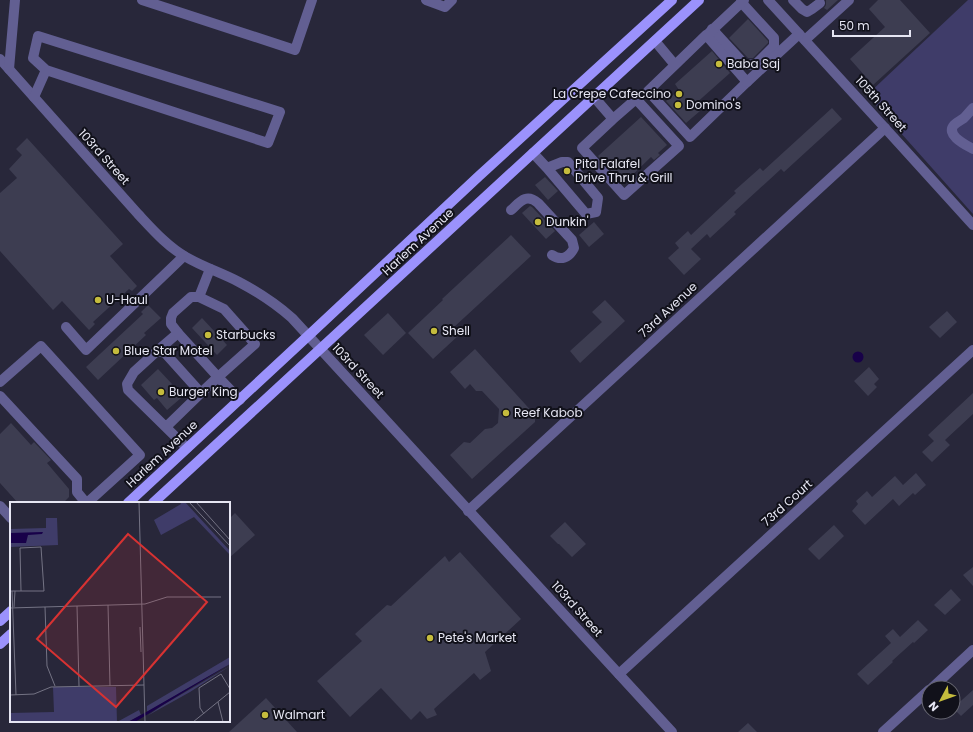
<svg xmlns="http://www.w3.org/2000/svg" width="973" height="732" font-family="Poppins,sans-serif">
<rect width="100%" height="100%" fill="#28273a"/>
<polygon fill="#3f3c69" points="968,0 973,0 973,214 867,95"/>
<circle fill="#180149" cx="858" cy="357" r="5.5"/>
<g fill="#3d3d51">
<polygon points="826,0 838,0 827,10 824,8 826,5"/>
<polygon points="878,0 900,0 930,33 873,85 850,59 885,27 869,9"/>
<polygon points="748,19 768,41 768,43 753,58 748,58 729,38"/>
<polygon points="712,51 730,73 694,105 700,111 686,123 666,101 679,90 675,84"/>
<polygon points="832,108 842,119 784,172 781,169 734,212 736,214 710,238 707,234 691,249 701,259 684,275 668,258 679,248 675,243 688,231 691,235 736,193 734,191 760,168 763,171"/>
<polygon points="641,117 667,145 658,153 660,155 654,160 651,157 623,184 598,156"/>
<polygon points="27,138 123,244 110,256 137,286 132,291 129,289 93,322 95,324 89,330 62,301 53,310 0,251 0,193 17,178 9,169 22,155 16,149"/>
<polygon points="545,177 558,191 548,200 535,185"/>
<polygon points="530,206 532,207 555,231 546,239 522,213"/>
<polygon points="594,222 604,234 589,247 579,235"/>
<polygon points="511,235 531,256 453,328 459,335 433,359 408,333 443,300 442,299"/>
<polygon points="605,300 625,321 580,363 570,351 602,322 592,312"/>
<polygon points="148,305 161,318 144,333 146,335 98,380 86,367 143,314 141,312"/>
<polygon points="947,311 957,322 940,338 929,327"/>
<polygon points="388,313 406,333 383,355 364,335"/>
<polygon points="202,318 227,345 217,355 192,328"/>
<polygon points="475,349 535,415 535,422 472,479 450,455 464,442 470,443 485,429 492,428 498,423 499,409 482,391 476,391 470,384 465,389 450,372"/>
<polygon points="869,367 879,379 874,384 877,387 868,396 854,381"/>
<polygon points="158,369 172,384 170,386 181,398 167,410 157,398 154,400 141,385"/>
<polygon points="973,393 973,414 945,440 950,445 932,462 922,452 934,441 928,435"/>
<polygon points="11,423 31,445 34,442 51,460 47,463 69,489 69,497 63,503 18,503 0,483 0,434"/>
<polygon points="916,473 926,485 915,495 913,493 899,506 893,499 865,525 852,511 858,504 856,501 867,491 872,497 895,476 903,485"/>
<polygon points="235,513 255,535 229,558 229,519"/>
<polygon points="565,522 586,544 572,557 559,544 558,544 550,536"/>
<polygon points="834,525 844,536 819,560 808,549"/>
<polygon points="460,552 521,619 485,652 491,671 480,680 474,673 434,709 437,715 427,719 420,711 411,720 381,688 350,717 317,681 362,641 355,634 387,605 391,606 445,556 449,562"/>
<polygon points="973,567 973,586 963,575"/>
<polygon points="951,589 961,600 945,615 934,605"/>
<polygon points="918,620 928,630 914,643 913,642 892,661 893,662 868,685 857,674 891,643 885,636 893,629 900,637"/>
<polygon points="973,690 973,705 961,716 953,708"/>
<polygon points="266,698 297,732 229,732"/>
<polygon points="748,723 757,732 738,732"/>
</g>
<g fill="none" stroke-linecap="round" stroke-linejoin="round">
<g stroke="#625f92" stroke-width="10">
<polyline points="142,0 295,50 312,0"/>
<polyline points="426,0 445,7 452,0"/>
<polyline points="768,0 885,128 973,225"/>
<polyline points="793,0 802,9 807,12 812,9 820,3"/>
<polyline points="712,29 745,65 756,64 774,46 774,38 741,2"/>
<polyline points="709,33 744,0"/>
<polyline points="805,40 849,0"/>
<polyline points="655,41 675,65 706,35 747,82 690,137 648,91 675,65"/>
<path d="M0,59L138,214C153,230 168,247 186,257C203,267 222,273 239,282C258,292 276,304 292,318L672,732"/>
<polyline points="9,69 15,0"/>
<polyline points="747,82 799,34"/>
<polyline points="34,97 46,70 268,143 280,112 38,36 33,58 46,70"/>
<polyline points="594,97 613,119 582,148 624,195 679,146 636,99 613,119"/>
<path d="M973,108C970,111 967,115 964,118C961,120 957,122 954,125C945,135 966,145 973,149"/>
<polyline points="533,153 547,168 586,214 596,212 598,198 568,162 562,162 547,168"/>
<path d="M511,210C520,202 526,193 538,203L572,240L574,248C569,258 561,261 552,255"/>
<polyline points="199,297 224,309 255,344 218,377 240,400"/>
<polyline points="66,327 86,350 184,256"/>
<polyline points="157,351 178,333"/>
<polyline points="0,382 41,346 140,455 87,503"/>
<polyline points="201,393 218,377 178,333 171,324 171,318 173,313 191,297 199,297 210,269"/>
<polyline points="0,396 77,479 77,492 86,503"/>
<polyline points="166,427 201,393 165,353 157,351 134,372 127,384 128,390 187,448"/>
<polyline points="0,506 11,518"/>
<polyline points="468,511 885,128"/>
<polyline points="619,674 973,350"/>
<polyline points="932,688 973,650"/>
<polyline points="883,732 929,690"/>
</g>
<g stroke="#9b92fc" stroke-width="10">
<polyline points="128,503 308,336 479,176 672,0"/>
<polyline points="153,503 699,0"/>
<polyline points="0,621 11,611"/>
<polyline points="0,644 11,634"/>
</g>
</g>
<g fill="#c5bc3d" stroke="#11111a" stroke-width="1.5">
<circle cx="719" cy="64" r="4"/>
<circle cx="679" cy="94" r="4"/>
<circle cx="678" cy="105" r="4"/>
<circle cx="567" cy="171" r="4"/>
<circle cx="538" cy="222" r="4"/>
<circle cx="98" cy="300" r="4"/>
<circle cx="434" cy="331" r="4"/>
<circle cx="208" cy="335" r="4"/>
<circle cx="116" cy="351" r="4"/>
<circle cx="161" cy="392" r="4"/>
<circle cx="506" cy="413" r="4"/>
<circle cx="430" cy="638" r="4"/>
<circle cx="265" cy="715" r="4"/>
</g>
<g text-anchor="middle" stroke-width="4" stroke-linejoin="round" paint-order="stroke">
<g font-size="12" fill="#e6e6f3" stroke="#11111a" text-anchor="start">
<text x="727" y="68">Baba Saj</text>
<text x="671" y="98" text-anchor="end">La Crepe Cafeccino</text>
<text x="686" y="109">Domino's</text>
<text x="575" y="168">Pita Falafel<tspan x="575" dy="14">Drive Thru &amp; Grill</tspan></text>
<text x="546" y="226">Dunkin'</text>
<text x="106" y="304">U-Haul</text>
<text x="442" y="335">Shell</text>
<text x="216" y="339">Starbucks</text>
<text x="124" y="355">Blue Star Motel</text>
<text x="169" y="396">Burger King</text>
<text x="514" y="417">Reef Kabob</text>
<text x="438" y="642">Pete's Market</text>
<text x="273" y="719">Walmart</text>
</g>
<g font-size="12" fill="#e6e6f3" stroke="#11111a">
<text transform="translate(881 104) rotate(48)" y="4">105th Street</text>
<text transform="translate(104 157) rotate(48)" y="4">103rd Street</text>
<text transform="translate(418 242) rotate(-43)" y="4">Harlem Avenue</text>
<text transform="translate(668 310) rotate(-43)" y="4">73rd Avenue</text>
<text transform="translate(358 371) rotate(47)" y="4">103rd Street</text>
<text transform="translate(162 454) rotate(-43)" y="4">Harlem Avenue</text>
<text transform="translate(787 503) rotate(-42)" y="4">73rd Court</text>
<text transform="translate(577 609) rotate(48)" y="4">103rd Street</text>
</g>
</g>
<g transform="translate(10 502)">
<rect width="220" height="220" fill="#28273a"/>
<path d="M170,0H175L220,49V53L184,15L151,33L144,18L171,2ZM36,16H47L48,43L0,45V27L36,26ZM220,155V162L137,210V204ZM220,164L180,190L137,214L153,203ZM43,185H106L107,220L129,208L131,213L118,220H0V211L44,210Z" fill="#3f3c69"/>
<path d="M33,30L32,32L18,33L16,41H0V31ZM220,162L125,220H118L138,209Z" fill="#180149"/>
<path fill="none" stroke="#747384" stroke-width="1" d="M129,0L135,220M179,0L220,44M186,0L220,38M0,89H34L31,45L10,46L11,89M2,89L6,193M98,103L100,184M67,104L69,184M4,105L5,89M35,105L37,164L45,184M0,106L135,102L157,95H211M130,125L131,150M0,193L24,192L41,185L134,183M208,200L213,220M194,212L190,206L189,186L211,172L220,187M183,220L220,190"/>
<path fill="#d73232" fill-opacity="0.15" stroke="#d73232" stroke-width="2" d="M118,32L197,100L106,205L27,137Z"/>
<rect width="220" height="220" fill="none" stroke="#e6e6f3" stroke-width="2"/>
</g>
<g transform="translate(941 700) rotate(229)"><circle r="19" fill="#11111a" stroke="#666671"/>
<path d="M0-3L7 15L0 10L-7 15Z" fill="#c5bc3d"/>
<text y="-6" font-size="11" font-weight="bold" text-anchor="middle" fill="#e6e6f3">N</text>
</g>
<path d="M833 30v6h77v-6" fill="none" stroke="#e6e6f3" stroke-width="2"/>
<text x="839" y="30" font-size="12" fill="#e6e6f3" stroke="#11111a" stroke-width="3" paint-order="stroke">50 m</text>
</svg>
